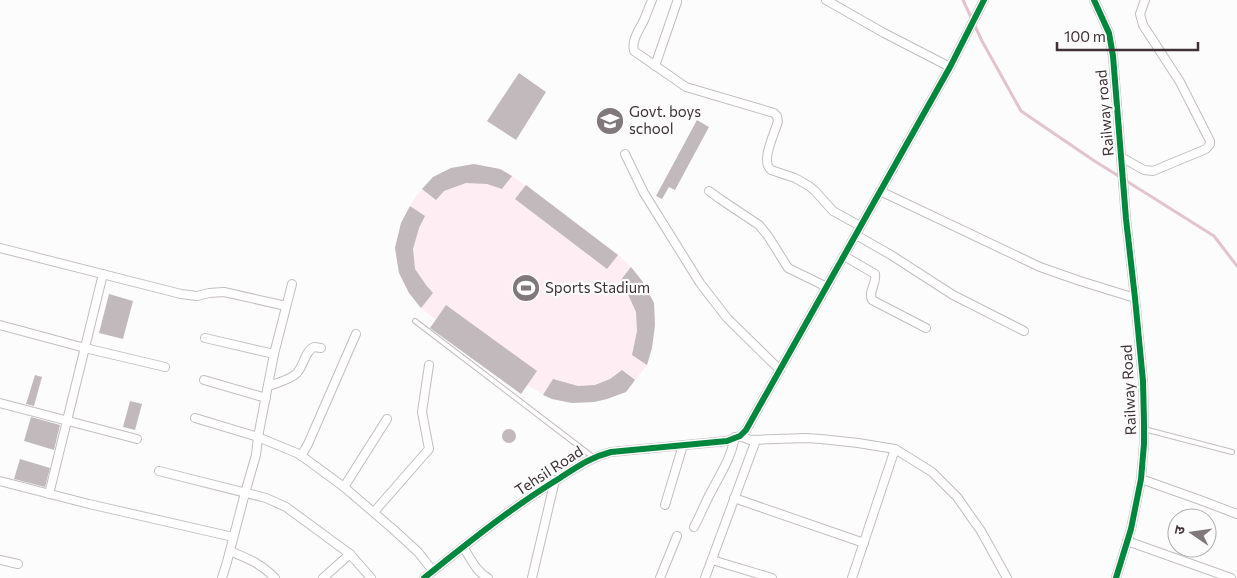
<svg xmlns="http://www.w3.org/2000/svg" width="1237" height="578" font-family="Commissioner,'Noto Sans Devanagari',sans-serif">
<rect width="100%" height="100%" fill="#fcfcfc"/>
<polygon fill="#feedf2" points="474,164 500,169 512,176 618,255 631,267 643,282 654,303 655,325 652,348 647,365 626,392 607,399 594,402 572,403 552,399 527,385 521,394 430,328 436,320 421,308 409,293 399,273 395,248 401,223 416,196 433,177 451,168"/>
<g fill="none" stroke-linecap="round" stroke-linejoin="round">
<polyline stroke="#e2c4cd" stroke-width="3" points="963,0 982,41 1021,111 1093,160 1214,236 1237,266"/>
</g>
<g fill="#c1b9bc">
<polygon points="519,73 546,92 516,140 487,121"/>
<polygon points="697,120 709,127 675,190 669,187 662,199 656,196"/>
<polygon points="474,164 500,169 512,176 502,189 487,184 466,183 444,191 436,200 422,189 433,177 451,168"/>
<polygon points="526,185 618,255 607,269 515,199"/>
<polygon points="410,206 425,216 419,228 413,249 415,269 426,285 433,293 421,308 409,293 399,273 395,248 401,223"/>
<polygon points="631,267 643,282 654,303 655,325 652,348 647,365 632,355 637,331 636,312 627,292 620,281"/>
<polygon points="109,294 133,301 123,339 99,333"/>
<polygon points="446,305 537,371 521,394 430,328"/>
<polygon points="622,370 635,380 626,392 607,399 594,402 572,403 552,399 543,395 553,379 578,386 595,385 610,379"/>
<polygon points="35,375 42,377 34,406 26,404"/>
<polygon points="130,401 142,404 135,430 123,427"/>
<polygon points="31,417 60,425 54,450 24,441"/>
<circle cx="509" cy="436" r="7"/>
<polygon points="20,459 50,468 45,487 14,479"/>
</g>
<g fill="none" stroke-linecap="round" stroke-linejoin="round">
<defs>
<g id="service">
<polyline points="415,321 593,457"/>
<polyline points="1144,429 1232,452"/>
</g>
<g id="minor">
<path d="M652,0C649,7 647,13 644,20C640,29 631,40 634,51L686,87L774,113L777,116L778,121C775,133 760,161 771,170L795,178L809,186L815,191L833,211L860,226"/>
<polyline points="826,0 884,33 950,67"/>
<polyline points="1094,0 1109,33 1113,56 1126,219 1135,298 1143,381 1144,422 1144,444 1141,479 1131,529 1116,578"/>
<polyline points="655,66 677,2"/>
<polyline points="625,154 644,193 700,283 727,318 780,370"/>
<polyline points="1121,157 1144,170 1153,171 1206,149 1210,144 1210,141 1180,82 1143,25 1140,14 1145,0"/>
<polyline points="709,191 720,199 759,225 768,236 788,268 827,287"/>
<polyline points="880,191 1040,267 1080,281 1135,298"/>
<polyline points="856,235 891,255 953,295 1024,331"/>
<polyline points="0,248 181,294 197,296 209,293 224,292 286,306"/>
<path d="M844,256L875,274C877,283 868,291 872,300L926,328"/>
<polyline points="0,325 85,348 165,367"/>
<polyline points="205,338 274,354"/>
<polyline points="204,380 266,398"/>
<path d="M268,386C277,383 290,380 297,373C304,365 305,351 314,347L321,348"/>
<polyline points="0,403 137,439"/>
<polyline points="195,418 258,437 299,454 344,487 394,530 418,552 433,571"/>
<polyline points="740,436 750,440 805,438 821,439 858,443 895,449 932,472 957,497 981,531 1007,578"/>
<polyline points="301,456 308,444 356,334"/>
<polyline points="159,471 266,498 286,507 350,554 371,578"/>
<polyline points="1141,479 1200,500 1237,514"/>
<polyline points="0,481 89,504 233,537"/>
<polyline points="344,487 387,419"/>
<polyline points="49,494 103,274"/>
<polyline points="734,498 864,543"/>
<polyline points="665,505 683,445"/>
<polyline points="374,512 429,449 422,412 429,365"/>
<path d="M694,527C700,516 705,503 711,492C721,473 731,458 735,437"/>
<polyline points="1127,541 1231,578"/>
<path d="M463,547C470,557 476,572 488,578"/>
<path d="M230,551C249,559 260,563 275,578"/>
<polyline points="0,560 18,564"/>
<polyline points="712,560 772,578"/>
<polyline points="222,578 227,562 245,493 256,455 258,437 274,354 292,284"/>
<polyline points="323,578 350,554"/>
<path d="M424,578C468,543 512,507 560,478C577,467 591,457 611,452L727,441L740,436L746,430L950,67L984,0"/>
<polyline points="532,578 555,480"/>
<polyline points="660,578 677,536"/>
<polyline points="705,578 756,440"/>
<polyline points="852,578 895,449"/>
</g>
</defs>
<use href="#service" stroke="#c4bdc0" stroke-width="6"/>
<use href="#minor" stroke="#c4bdc0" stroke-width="10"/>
<use href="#service" stroke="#fff" stroke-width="4"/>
<use href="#minor" stroke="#fff" stroke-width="8"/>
<defs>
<g id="cycleway">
<polyline points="1094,0 1109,33 1113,56 1126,219 1135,298 1143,381 1144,422 1144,444 1141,479 1131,529 1116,578"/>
<path d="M424,578C468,543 512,507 560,478C577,467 591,457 611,452L727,441L740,436L746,430L950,67L984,0"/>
</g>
</defs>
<use href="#cycleway" stroke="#fcfcfc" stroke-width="9"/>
<use href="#cycleway" stroke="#00873e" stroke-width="6"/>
</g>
<defs>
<symbol id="school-disc" viewBox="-11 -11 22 22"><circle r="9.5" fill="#81787b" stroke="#fcfcfc"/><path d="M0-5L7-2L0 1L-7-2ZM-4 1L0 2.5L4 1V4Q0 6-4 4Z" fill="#fff"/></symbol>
<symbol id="stadium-disc" viewBox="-11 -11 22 22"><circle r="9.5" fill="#81787b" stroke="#fcfcfc"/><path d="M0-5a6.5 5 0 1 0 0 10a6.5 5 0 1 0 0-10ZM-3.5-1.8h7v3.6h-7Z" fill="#fff"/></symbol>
</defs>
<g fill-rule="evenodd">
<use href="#school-disc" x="594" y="105" width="32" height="32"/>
<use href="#stadium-disc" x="510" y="272" width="32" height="32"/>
</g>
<g text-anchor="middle" stroke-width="4.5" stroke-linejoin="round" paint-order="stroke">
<g font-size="15" fill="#3f3135" stroke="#fcfcfc" text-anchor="start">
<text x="629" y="117">Govt. boys<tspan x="629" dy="17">school</tspan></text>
<text x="545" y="293">Sports Stadium</text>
</g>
<g font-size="15" fill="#3f3135" stroke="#fcfcfc">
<text transform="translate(1105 113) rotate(-95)" y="5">Railway road</text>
<text transform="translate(1129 390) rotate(-93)" y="5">Railway Road</text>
<text transform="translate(549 471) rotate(-33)" y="5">Tehsil Road</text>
</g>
</g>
<g transform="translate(1192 533) rotate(283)"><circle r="24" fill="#fcfcfc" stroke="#b0abac"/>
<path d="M0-4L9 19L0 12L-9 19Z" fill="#81787b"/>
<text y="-8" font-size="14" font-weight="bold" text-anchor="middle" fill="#3f3135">उ</text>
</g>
<path d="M1057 42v8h141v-8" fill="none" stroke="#3f3135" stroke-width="2.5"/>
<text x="1064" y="42" font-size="15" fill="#3f3135" stroke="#fcfcfc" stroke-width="4" paint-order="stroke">100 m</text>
</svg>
